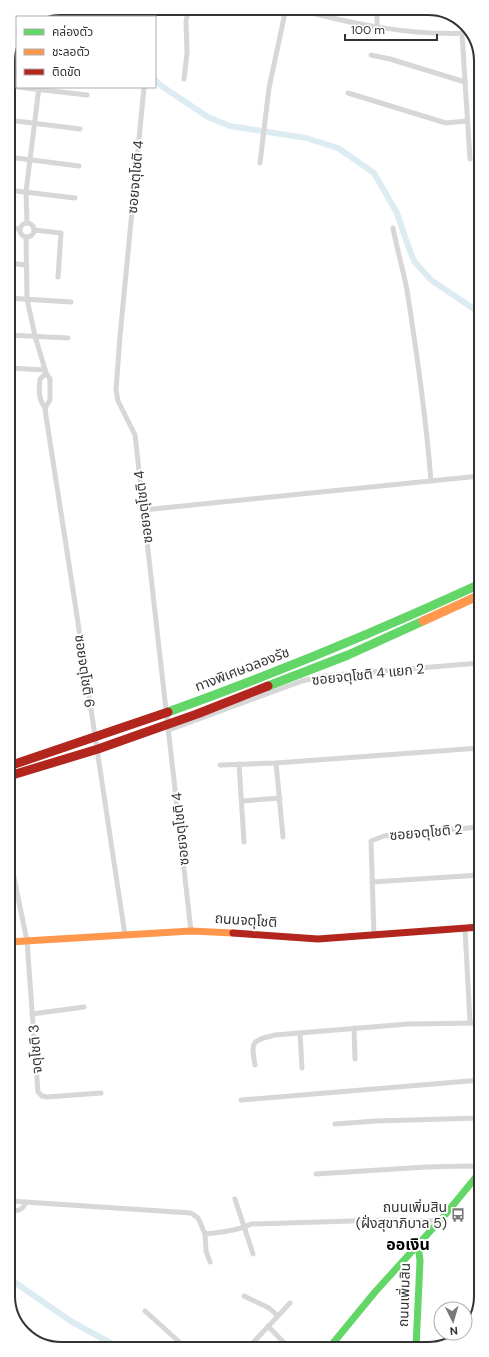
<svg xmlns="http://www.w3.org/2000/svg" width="489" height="1357" font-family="'DM Sans','Noto Sans Thai',sans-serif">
<rect width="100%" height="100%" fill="#fff"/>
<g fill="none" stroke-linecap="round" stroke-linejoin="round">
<g stroke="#ddebf3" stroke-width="6">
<polyline points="59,9 74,17"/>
<polyline points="155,80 163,87 208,117 230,126 306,138 338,148 374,173 397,213 406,240 414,261 431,280 480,313"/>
<polyline points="10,1279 72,1322 122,1349"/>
</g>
<g stroke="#d7d7d7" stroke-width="5">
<polyline points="90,8 100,17"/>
<path d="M293,8C351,24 410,36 470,33"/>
<polyline points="86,17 88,8"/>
<polyline points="137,17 138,8"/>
<polyline points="377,27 377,8"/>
<polyline points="462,34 470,159"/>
<polyline points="11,51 17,52"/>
<polyline points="371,55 390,59 465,82"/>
<polyline points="184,79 187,53 186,21 189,8"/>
<polyline points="8,86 87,95"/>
<polyline points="144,87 120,336 116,390 118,401 135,435 191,931"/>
<polyline points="348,93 446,123 467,121"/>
<polyline points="8,120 80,129"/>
<polyline points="8,157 79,166"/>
<polyline points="260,163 269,88 286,8"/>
<polyline points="8,190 75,198"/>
<polyline points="27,223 26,192 39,87"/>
<circle cx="27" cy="230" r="7"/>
<polyline points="8,228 20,229"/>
<path d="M393,228C397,249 403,269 407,290C417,354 426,417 431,481"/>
<polyline points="34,230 61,233 58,277"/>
<polyline points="26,237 27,299 35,336 46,373 50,379 50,400 45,408"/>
<polyline points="8,263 26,265"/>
<polyline points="8,298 71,302"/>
<polyline points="8,335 68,338"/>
<polyline points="9,368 45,370"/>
<polyline points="45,408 46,416 75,603 125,935"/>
<path d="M45,408C38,398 39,392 40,379L46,373"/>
<polyline points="143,510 480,476"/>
<polyline points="169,730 302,681 323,676 480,663"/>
<polyline points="276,763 283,837"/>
<polyline points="239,764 244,842"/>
<polyline points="220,765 276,763 480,748"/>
<polyline points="242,801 280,798"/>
<polyline points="9,853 27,941 38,1092 42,1096 47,1097 101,1093"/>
<polyline points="372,882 480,875"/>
<polyline points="465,929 470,1022"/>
<polyline points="374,936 371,841 384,836 395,834 480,827"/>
<polyline points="32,1014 84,1007"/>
<polyline points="354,1028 355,1059"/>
<polyline points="300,1033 302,1068"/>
<path d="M255,1065C251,1041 251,1041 275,1035L408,1024L481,1023"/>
<polyline points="241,1100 481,1080"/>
<polyline points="335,1124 376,1121 481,1118"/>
<polyline points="316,1174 426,1167 468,1166 481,1167"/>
<polyline points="235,1199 253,1254"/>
<path d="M10,1201L191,1213L198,1218L205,1234C221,1232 237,1231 251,1224L385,1220L440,1221"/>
<path d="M10,1209C18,1213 23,1209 26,1202"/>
<polyline points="205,1234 206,1251 210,1262"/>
<polyline points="244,1296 269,1308 278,1316"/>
<polyline points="145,1311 186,1348"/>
<polyline points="268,1326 289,1348"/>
<polyline points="248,1348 290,1303"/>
</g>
<g stroke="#63d668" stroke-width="7">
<polyline points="416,1347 420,1261 418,1244"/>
<polyline points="329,1348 375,1292 444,1216 481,1171"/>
</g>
<polyline stroke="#ff974d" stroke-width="7" points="9,942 191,931 233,933"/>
<polyline stroke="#b3261e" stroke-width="7" points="233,933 318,939 480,927"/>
<g stroke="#63d668" stroke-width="9">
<polyline points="268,686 348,655 423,621"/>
<path d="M168,712C274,674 378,631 480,584"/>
</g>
<polyline stroke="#ff974d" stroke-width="9" points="423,621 480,595"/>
<g stroke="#b3261e" stroke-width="9">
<polyline points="9,766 168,712"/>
<polyline points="9,776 98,749 197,714 268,686"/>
</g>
</g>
<defs>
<symbol id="bus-bare" viewBox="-9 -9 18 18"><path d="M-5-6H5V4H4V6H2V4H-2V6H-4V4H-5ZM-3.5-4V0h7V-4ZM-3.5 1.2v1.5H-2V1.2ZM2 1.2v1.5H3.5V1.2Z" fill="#7a7a7a" stroke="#fff" stroke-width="2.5" paint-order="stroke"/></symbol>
</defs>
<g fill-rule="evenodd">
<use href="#bus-bare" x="448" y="1205" width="20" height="20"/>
</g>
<g text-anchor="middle" stroke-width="4" stroke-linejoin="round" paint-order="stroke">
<g font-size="14" fill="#333" stroke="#fff">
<text transform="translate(135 177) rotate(-85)" y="5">ซอยจตุโชติ 4</text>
<text transform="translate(143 507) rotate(-97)" y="5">ซอยจตุโชติ 4</text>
<text transform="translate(242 669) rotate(-21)" y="5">ทางพิเศษฉลองรัช</text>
<text transform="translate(85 671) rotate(82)" y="5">ซอยจตุโชติ 6</text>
<text transform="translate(368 674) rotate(-6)" y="5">ซอยจตุโชติ 4 แยก 2</text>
<text transform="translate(180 829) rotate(-96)" y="5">ซอยจตุโชติ 4</text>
<text transform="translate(426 832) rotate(-5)" y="5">ซอยจตุโชติ 2</text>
<text transform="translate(246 920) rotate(4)" y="5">ถนนจตุโชติ</text>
<text transform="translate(35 1049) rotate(-94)" y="5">จตุโชติ 3</text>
<text transform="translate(404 1295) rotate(-88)" y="5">ถนนเพิ่มสิน</text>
</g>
<g font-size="14" fill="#333" stroke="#fff" text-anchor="end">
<text x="447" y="1212">ถนนเพิ่มสิน<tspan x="447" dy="16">(ฝั่งสุขาภิบาล 5)</tspan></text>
</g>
<g font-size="16" font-weight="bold" fill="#000" stroke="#fff">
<text x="408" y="1250">ออเงิน</text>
</g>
</g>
<path d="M0 0H489V1357H0ZM61 15H428A46 46 0 0 1 474 61V1296A46 46 0 0 1 428 1342H61A46 46 0 0 1 15 1296V61A46 46 0 0 1 61 15Z" fill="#fff" fill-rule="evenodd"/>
<path fill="none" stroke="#333" stroke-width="2" d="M61 15H428A46 46 0 0 1 474 61V1296A46 46 0 0 1 428 1342H61A46 46 0 0 1 15 1296V61A46 46 0 0 1 61 15Z"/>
<rect x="16" y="16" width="140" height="72" fill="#ffffff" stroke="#adadad"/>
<rect x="24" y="29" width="20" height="6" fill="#63d668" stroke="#adadad"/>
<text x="52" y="36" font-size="12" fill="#333333">คล่องตัว</text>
<rect x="24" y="49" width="20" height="6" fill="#ff974d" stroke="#adadad"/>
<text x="52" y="56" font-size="12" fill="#333333">ชะลอตัว</text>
<rect x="24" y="69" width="20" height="6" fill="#b3261e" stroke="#adadad"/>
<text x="52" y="76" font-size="12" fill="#333333">ติดขัด</text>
<g transform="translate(453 1321) rotate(175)"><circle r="19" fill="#ffffff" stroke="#adadad"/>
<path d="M0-3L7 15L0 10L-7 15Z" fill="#7a7a7a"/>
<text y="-6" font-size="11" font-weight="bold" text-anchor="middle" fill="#333333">N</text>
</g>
<path d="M345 34v6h92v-6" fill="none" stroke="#333333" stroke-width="2"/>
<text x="351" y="34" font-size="12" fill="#333333" stroke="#ffffff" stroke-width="3" paint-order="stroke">100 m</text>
</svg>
